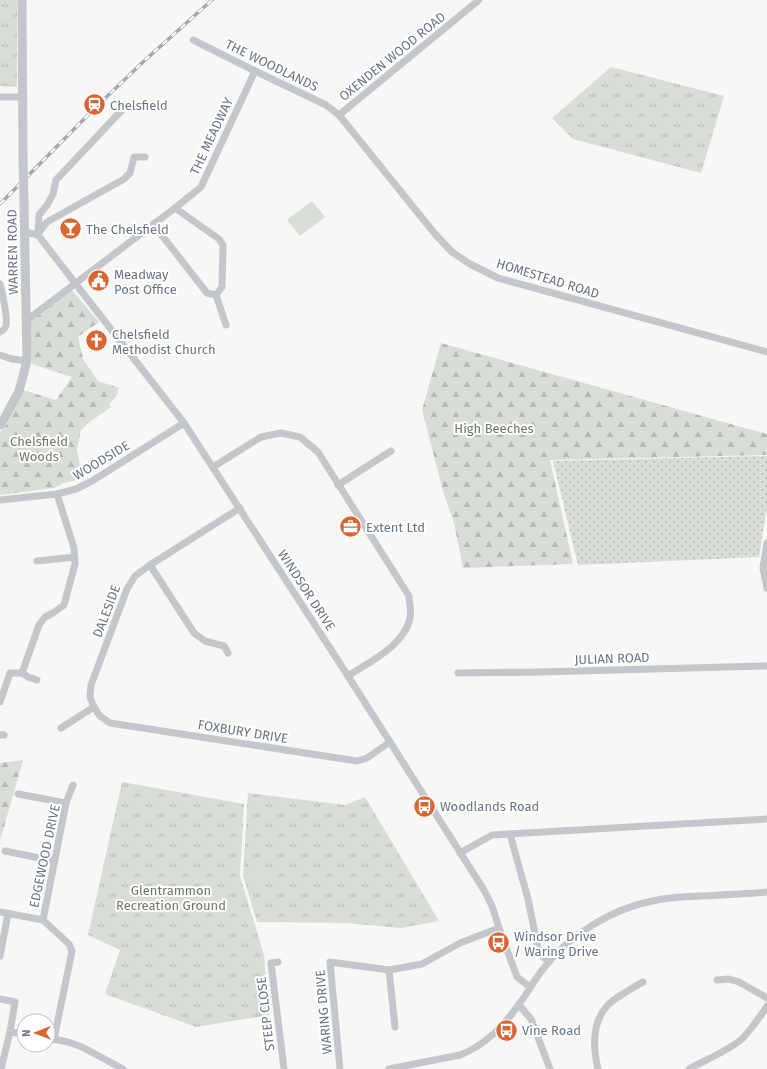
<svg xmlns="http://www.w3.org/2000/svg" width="767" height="1069" font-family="'Fira Sans',sans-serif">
<defs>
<pattern id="grass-dots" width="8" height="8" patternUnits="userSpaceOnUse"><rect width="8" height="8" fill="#d8ded6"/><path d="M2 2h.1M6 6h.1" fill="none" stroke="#b3b9b3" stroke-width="1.8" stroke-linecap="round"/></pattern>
<pattern id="forest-firs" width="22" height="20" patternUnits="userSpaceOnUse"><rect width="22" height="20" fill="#d8ded6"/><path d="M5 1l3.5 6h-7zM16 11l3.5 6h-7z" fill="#b3b9b3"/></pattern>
<pattern id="park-tufts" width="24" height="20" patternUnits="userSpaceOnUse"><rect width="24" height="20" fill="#d8ded6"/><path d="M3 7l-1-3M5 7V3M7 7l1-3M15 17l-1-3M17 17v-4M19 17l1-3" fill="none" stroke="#b3b9b3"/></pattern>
</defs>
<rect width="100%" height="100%" fill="#f7f7f5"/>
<polygon fill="url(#grass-dots)" points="767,456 767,506 759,557 578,565 553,461"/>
<g fill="url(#forest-firs)">
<polygon points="71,289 99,322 78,337 83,359 98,381 119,388 116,397 109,404 111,407 91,421 81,430 77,449 82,479 64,483 54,488 0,495 0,432 7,424 23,390 56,400 72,377 32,364 30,320"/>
<polygon points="441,343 767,434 767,455 550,460 573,564 463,568 454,523 443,491 422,410"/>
<polygon points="23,760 0,841 0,763"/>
</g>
<g fill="url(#park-tufts)">
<polygon points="0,0 17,0 17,87 0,86"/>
<polygon points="611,67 724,96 701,173 573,139 552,118"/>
<polygon points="122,782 244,804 240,876 264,955 269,1015 196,1027 105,994 120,950 88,935"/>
<polygon points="248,793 345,805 365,797 439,921 401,928 346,923 257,922 243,876"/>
</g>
<g fill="#d8ded6">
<polygon points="312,201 325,217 300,236 287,220"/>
<polygon points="262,859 265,879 254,881 251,861"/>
</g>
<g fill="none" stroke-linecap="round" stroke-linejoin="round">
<g stroke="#c3c6ca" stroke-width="7">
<polyline points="193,40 255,71 326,105 339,115 435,234 452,252 470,264 498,278 767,352"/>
<polyline points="0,97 23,97"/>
<polyline points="339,115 479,0"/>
<polyline points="153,224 207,293 216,295 222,287 223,245 219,239 175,208"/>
<polyline points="25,232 38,235 75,283 184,423 348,676 484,890 492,906 499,928 517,977 530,987"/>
<polyline points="38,234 47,222 124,179 130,173 134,157 145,157"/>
<polyline points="38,235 39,215 47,205 53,194 56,180 122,110"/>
<path d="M0,284C2,291 8,319 6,325C6,328 2,331 0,332"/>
<polyline points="216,295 226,325"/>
<polyline points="27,320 175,208 201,187 255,71"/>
<polyline points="0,355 12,359 27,361"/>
<path d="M213,467L261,437L281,433L300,437L318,452L409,596C409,603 412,611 410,618C405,645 369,662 348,676"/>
<polyline points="338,485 391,451"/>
<polyline points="0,500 57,494 76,489 92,481 184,423"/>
<polyline points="240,508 150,565 135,576 127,589 91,685 90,697 94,707 100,716 110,723 357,761 367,758 390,742"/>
<polyline points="767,543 763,568 767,588"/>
<polyline points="37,561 75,557"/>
<polyline points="150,565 194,633 205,641 224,646 228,653"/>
<polyline points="22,673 39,625 45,617 53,613 64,605 75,564 74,548 57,494"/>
<polyline points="458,673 540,672 767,666"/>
<polyline points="0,702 10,673 22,673 28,677 37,680"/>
<polyline points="61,728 94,707"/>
<polyline points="0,735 4,735"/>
<polyline points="18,794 66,803"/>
<polyline points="510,834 528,899 539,953 549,962"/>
<polyline points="5,851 54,861"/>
<polyline points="460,853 492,835 767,819"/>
<polyline points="0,912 43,920"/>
<polyline points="0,956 8,914"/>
<polyline points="278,962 271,963 284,1069"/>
<polyline points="389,970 395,1027"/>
<polyline points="717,980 729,979 739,982 767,998"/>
<polyline points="0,999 15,1002 10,1032"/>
<polyline points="519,1005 531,1019 550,1069"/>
<polyline points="48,1038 68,1042 82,1047 123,1069"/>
<polyline points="54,1039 72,951 69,944 43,920 66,803 73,785"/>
<polyline points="1,1069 10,1032 24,1034"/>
<polyline points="340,1069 330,962 389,970 422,964 460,943 499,928"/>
<path d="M389,1069L460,1055C484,1046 505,1025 519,1004C528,993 534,980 543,969C568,936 611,909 652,901C668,897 684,897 700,896C722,895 745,894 767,892"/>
<path d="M598,1069C593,1048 591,1024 607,1006C614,998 634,987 643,982"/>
<path d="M689,1069C705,1060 730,1050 743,1038C752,1028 760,1017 767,1006"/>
</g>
<g stroke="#c3c6ca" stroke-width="9">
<polyline points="22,0 23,158"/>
<polyline points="0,425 3,421 19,391 27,361 24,202"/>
</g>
<defs>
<polyline id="rail" points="0,204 97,106 143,62 212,0"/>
</defs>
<use href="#rail" stroke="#a4a9af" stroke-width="3.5"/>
<use href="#rail" stroke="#fff" stroke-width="2" stroke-dasharray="6" stroke-linecap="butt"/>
<polyline stroke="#c3c6ca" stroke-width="9" points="23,158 24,202"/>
</g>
<defs>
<symbol id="station-disc" viewBox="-11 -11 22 22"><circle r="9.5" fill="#d86633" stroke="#fff"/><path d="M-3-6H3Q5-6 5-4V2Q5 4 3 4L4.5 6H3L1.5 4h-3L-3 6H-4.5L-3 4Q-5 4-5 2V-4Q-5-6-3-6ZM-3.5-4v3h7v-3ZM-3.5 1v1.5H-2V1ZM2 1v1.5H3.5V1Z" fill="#fff"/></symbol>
<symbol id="bar-disc" viewBox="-11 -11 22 22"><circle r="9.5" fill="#d86633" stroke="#fff"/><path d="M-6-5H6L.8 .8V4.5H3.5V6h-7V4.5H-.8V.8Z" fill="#fff"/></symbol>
<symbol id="civic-disc" viewBox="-11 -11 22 22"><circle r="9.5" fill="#d86633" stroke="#fff"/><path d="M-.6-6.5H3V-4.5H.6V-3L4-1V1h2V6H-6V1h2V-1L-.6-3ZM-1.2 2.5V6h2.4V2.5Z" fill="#fff"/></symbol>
<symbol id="church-disc" viewBox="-11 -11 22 22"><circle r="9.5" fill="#d86633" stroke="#fff"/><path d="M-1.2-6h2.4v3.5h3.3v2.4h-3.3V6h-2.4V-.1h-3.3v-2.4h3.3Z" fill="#fff"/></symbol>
<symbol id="office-disc" viewBox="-11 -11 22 22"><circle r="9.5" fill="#d86633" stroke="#fff"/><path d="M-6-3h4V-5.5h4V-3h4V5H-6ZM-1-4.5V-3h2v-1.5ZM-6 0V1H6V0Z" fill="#fff"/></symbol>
<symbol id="bus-disc" viewBox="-11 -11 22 22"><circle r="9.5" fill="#d86633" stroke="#fff"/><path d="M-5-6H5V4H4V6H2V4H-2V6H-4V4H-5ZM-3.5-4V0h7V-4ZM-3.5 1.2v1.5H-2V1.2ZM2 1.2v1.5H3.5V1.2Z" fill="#fff"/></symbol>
</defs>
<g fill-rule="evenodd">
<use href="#station-disc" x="82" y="92" width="25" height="25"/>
<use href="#bar-disc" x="58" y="216" width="25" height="25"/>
<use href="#civic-disc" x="86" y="268" width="25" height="25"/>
<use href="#church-disc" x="84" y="328" width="25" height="25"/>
<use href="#office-disc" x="338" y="514" width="25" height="25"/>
<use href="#bus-disc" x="412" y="794" width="25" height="25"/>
<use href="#bus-disc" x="486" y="930" width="25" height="25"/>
<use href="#bus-disc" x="494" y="1018" width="25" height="25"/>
</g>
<g text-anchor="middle" stroke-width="4" stroke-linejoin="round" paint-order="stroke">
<g font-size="13" fill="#687584" stroke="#fff">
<text transform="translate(392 56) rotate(-39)" y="5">OXENDEN WOOD ROAD</text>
<text transform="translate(272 65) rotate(26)" y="5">THE WOODLANDS</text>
<text transform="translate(211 136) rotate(-65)" y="5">THE MEADWAY</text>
<text transform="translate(12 252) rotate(-91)" y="5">WARREN ROAD</text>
<text transform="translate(548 278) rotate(17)" y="5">HOMESTEAD ROAD</text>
<text transform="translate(101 460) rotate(-31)" y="5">WOODSIDE</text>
<text transform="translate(307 590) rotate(57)" y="5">WINDSOR DRIVE</text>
<text transform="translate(106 611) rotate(-69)" y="5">DALESIDE</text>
<text transform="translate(612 658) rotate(-2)" y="5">JULIAN ROAD</text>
<text transform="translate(243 731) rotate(9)" y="5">FOXBURY DRIVE</text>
<text transform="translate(44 856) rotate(-78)" y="5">EDGEWOOD DRIVE</text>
<text transform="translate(323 1012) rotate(-95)" y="5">WARING DRIVE</text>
<text transform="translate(265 1014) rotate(-97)" y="5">STEEP CLOSE</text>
</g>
<g font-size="13" fill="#687584" stroke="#fff" text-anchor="start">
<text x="110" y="110">Chelsfield</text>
<text x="86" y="234">The Chelsfield</text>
<text x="114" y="279">Meadway<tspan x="114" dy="15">Post Office</tspan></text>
<text x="112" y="339">Chelsfield<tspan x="112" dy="15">Methodist Church</tspan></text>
<text x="366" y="532">Extent Ltd</text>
<text x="440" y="811">Woodlands Road</text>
<text x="514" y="941">Windsor Drive<tspan x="514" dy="15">/ Waring Drive</tspan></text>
<text x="522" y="1035">Vine Road</text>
</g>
<g font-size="13" fill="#697b67" stroke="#fff">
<text x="494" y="433">High Beeches</text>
<text x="39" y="446">Chelsfield<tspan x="39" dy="15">Woods</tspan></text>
<text x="171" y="895">Glentrammon<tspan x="171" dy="15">Recreation Ground</tspan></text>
</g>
</g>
<g transform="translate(36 1033) rotate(269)"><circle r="19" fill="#ffffff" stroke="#c3c8ce"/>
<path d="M0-3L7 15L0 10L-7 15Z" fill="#d86633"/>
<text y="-6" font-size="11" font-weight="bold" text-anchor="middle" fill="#687584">N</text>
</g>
</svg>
